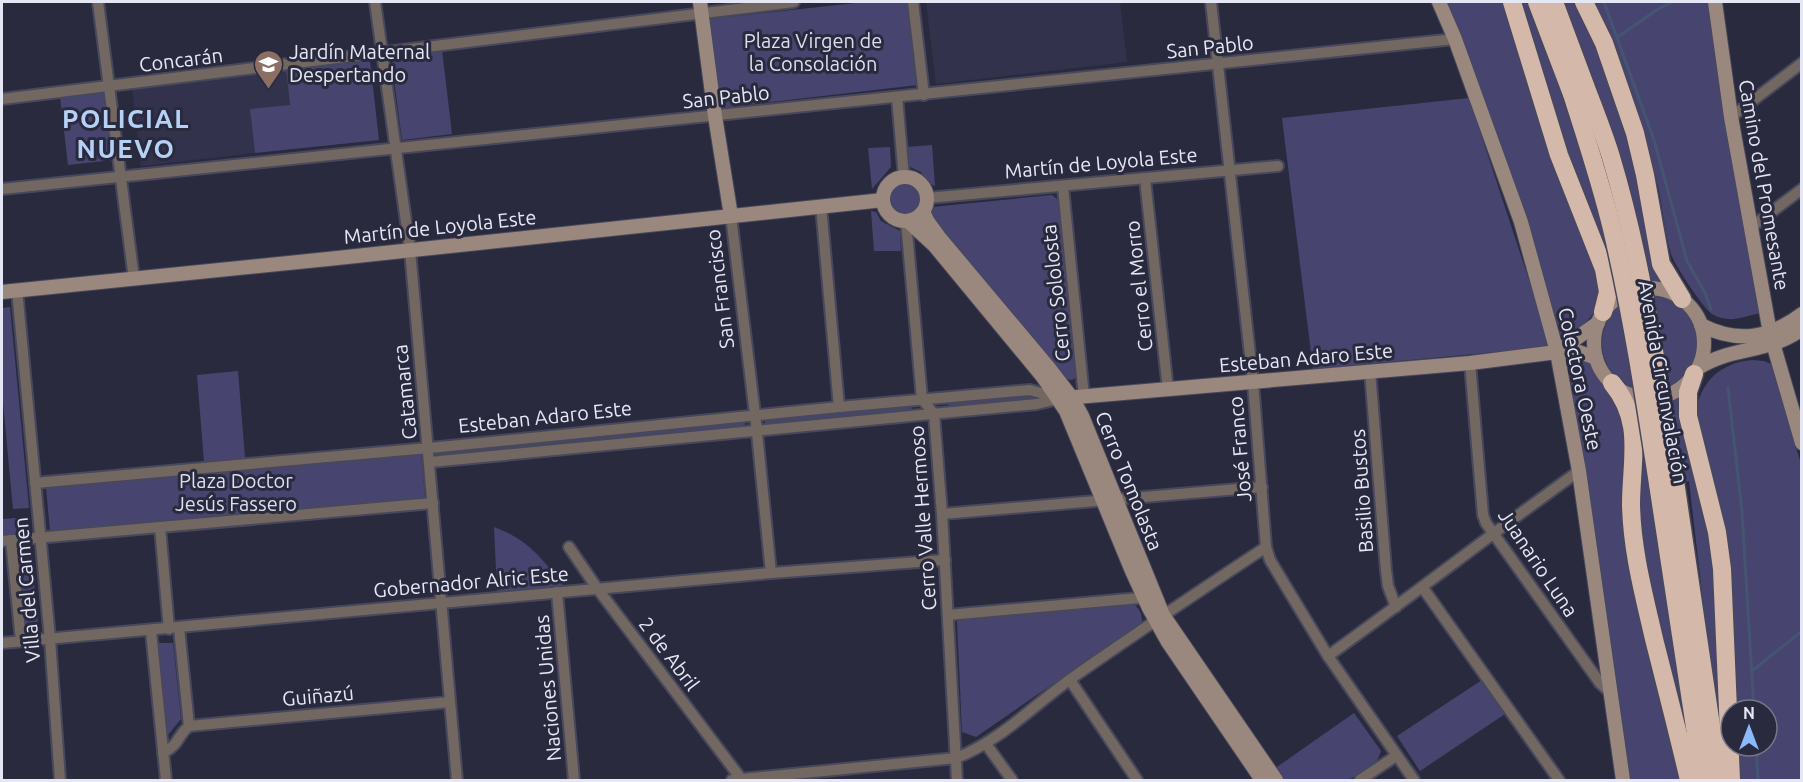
<svg xmlns="http://www.w3.org/2000/svg" width="1803" height="782" font-family="Ubuntu,sans-serif">
<rect width="100%" height="100%" fill="#2a2a3f"/>
<g fill="#32324d">
<polygon points="926,2 1120,2 1127,62 936,84"/>
<polygon points="286,70 290,105 251,109 255,153 141,166 132,87"/>
</g>
<g fill="#474570">
<polygon points="865,2 908,2 918,85 719,108 708,19"/>
<path d="M1447,2H1503L1510,28L1601,282C1598,315 1590,322 1562,339L1520,203Z"/>
<polygon points="1518,2 1532,2 1552,59 1571,121 1605,111 1562,2 1581,2 1627,118 1669,284 1645,283 1615,293 1575,190"/>
<path d="M1595,2H1708L1760,313C1742,317 1730,324 1712,314C1703,308 1675,266 1671,254C1664,231 1663,206 1657,182C1642,120 1620,61 1595,2Z"/>
<polygon points="442,50 452,134 402,140 391,56"/>
<polygon points="370,61 379,140 255,153 250,109 290,105 286,70"/>
<polygon points="104,92 113,160 68,165 60,97"/>
<polygon points="1469,98 1551,347 1313,369 1282,118"/>
<polygon points="932,145 935,186 926,182 921,172 908,166 906,147"/>
<polygon points="890,147 891,167 872,189 868,148"/>
<circle cx="904" cy="199" r="17"/>
<polygon points="1052,195 1057,199 1059,205 1076,377 1072,380 1067,379 931,223 928,215 932,207"/>
<polygon points="871,211 876,212 881,221 900,231 901,251 874,251"/>
<circle cx="1650" cy="343" r="48"/>
<polygon points="10,307 29,508 13,509 2,392 2,308"/>
<polygon points="1582,358 1589,359 1600,381 1619,405 1630,423 1628,511 1685,780 1627,780 1607,620 1568,366 1572,359"/>
<path d="M1752,360L1764,361L1771,364L1801,464V780H1740L1739,746H1767V710H1737L1730,566L1696,413C1700,382 1720,363 1752,360Z"/>
<polygon points="238,371 245,458 204,462 197,375"/>
<polygon points="1031,396 1036,400 949,407 948,403"/>
<path d="M1680,396L1709,510L1726,712L1715,705L1689,481L1651,485L1695,766L1645,580L1626,397C1644,404 1663,402 1680,396Z"/>
<polygon points="911,406 912,411 765,424 765,420"/>
<polygon points="744,420 745,427 437,457 436,451"/>
<polygon points="421,453 425,498 50,531 46,487"/>
<polygon points="28,517 29,532 2,535 2,519"/>
<path d="M494,527C529,540 542,559 564,586L497,591Z"/>
<polygon points="30,540 39,632 24,633 15,542"/>
<path d="M1132,603C1139,608 1142,613 1142,622L1138,625L976,737L962,732L957,621Z"/>
<polygon points="158,643 173,643 181,719 167,736"/>
<polygon points="1482,680 1505,714 1420,771 1397,736"/>
<polygon points="1354,713 1381,751 1377,761 1349,780 1282,780 1274,769"/>
</g>
<g fill="none" stroke-linecap="round" stroke-linejoin="round">
<g stroke="#455471" stroke-width="3">
<polyline points="1604,2 1654,140 1687,261 1705,293 1711,309"/>
<polyline points="1618,37 1658,9 1672,2"/>
<polyline points="1728,388 1742,512 1754,710"/>
<polyline points="1752,671 1802,631"/>
<polyline points="1756,746 1758,780"/>
</g>
<defs>
<g id="street">
<polyline points="98,2 134,279"/>
<polyline points="375,2 410,250 457,780"/>
<polyline points="913,2 924,95"/>
<polyline points="1211,2 1253,382 1266,547 1270,560 1328,656 1414,780"/>
<polyline points="897,97 904,178"/>
<polyline points="2,99 794,2"/>
<polyline points="1731,117 1802,63"/>
<polyline points="1145,179 1168,390"/>
<polyline points="1063,187 1084,397"/>
<polyline points="2,189 1455,39"/>
<polyline points="927,198 1278,166"/>
<polyline points="821,206 839,407"/>
<polyline points="731,216 756,423 771,573"/>
<polyline points="906,221 922,399 934,414 942,514 957,780"/>
<polyline points="1750,228 1802,189"/>
<polyline points="17,290 50,639 60,780"/>
<polyline points="1470,363 1483,515 1486,523 1600,683 1612,694"/>
<polyline points="1370,371 1386,570 1388,586 1396,607"/>
<polyline points="430,462 1037,404 1058,399"/>
<polyline points="35,483 440,447 839,407 1030,390 1058,398"/>
<polyline points="942,514 1262,487"/>
<polyline points="160,527 169,629"/>
<polyline points="11,540 21,641"/>
<polyline points="2,541 433,503"/>
<polyline points="569,547 597,588 742,780"/>
<polyline points="1423,588 1559,780"/>
<polyline points="557,592 574,780"/>
<polyline points="948,615 1151,597"/>
<polyline points="151,631 166,780"/>
<polyline points="2,643 771,573 945,560"/>
<path d="M1328,656C1413,595 1495,531 1579,471"/>
<polyline points="1070,680 1137,780"/>
<polyline points="189,726 450,702"/>
<polyline points="986,744 1012,780"/>
<path d="M163,753C181,743 176,737 189,726L179,628"/>
<path d="M732,780L956,758C1000,741 1034,705 1072,678C1136,633 1201,590 1266,547"/>
<polyline points="1360,780 1396,756"/>
</g>
<g id="secondary">
<polyline points="700,2 715,116 731,216"/>
<polyline points="1439,2 1455,39 1521,222 1557,352 1579,471 1623,780"/>
<polyline points="1715,2 1731,117 1770,333 1802,443"/>
<circle cx="905" cy="199" r="22"/>
<polyline points="923,212 928,222 939,237 1049,368 1072,398 1082,416 1163,615 1276,780"/>
<polyline points="908,221 934,245 1043,377 1066,411 1132,571 1149,608 1168,642 1262,780"/>
<circle cx="1649" cy="343" r="55"/>
<polyline points="2,292 328,259 883,200"/>
<path d="M1701,325C1738,344 1770,338 1802,314"/>
<polyline points="1557,352 1598,323"/>
<path d="M1698,368C1732,346 1768,354 1802,329"/>
<polyline points="1065,398 1470,363 1557,352 1579,352 1596,358"/>
</g>
<g id="highway">
<polyline points="1512,2 1559,155 1604,269 1608,292 1603,312"/>
<polyline points="1537,2 1572,94"/>
<polyline points="1554,2 1586,88"/>
<polyline points="1584,2 1604,43 1635,133 1645,175 1661,264 1682,299"/>
<polyline points="1694,374 1688,392 1688,416 1717,532 1722,569 1731,780"/>
<path d="M1612,383C1644,422 1631,459 1631,505C1632,551 1644,595 1654,639C1666,686 1678,733 1689,780"/>
<polyline points="1675,481 1719,780"/>
<polyline points="1658,484 1703,780"/>
</g>
</defs>
<use href="#street" stroke="#48485c" stroke-width="14"/>
<use href="#secondary" stroke="#48485c" stroke-width="16"/>
<use href="#highway" stroke="#48485c" stroke-width="21"/>
<use href="#street" stroke="#736761" stroke-width="10"/>
<use href="#secondary" stroke="#9a887e" stroke-width="14"/>
<use href="#highway" stroke="#d4b8a9" stroke-width="18"/>
<defs>
<g id="highway-bridge">
<path d="M1586,88C1595,111 1604,134 1611,157C1642,260 1658,375 1675,481"/>
<path d="M1572,94C1586,138 1601,183 1612,229C1632,314 1645,399 1658,484"/>
</g>
</defs>
<use href="#highway-bridge" stroke="#48485c" stroke-width="21" stroke-linecap="butt"/>
<use href="#highway-bridge" stroke="#d4b8a9" stroke-width="18"/>
</g>
<defs>
<symbol id="school-pin" viewBox="-11 -11 22 30"><path d="M0 17L-7.5 6A9.5 9.5 0 1 1 7.5 6Z" fill="#8d6e63" stroke="#2a2a3f"/><path d="M0-5L7-2L0 1L-7-2ZM-4 1L0 2.5L4 1V4Q0 6-4 4Z" fill="#fff"/></symbol>
</defs>
<g fill-rule="evenodd">
<use href="#school-pin" x="252" y="48" width="33" height="45"/>
</g>
<g text-anchor="middle" stroke-width="6" stroke-linejoin="round" paint-order="stroke">
<g font-size="20" fill="#dddef0" stroke="#2a2a3f">
<text x="813" y="48">Plaza Virgen de<tspan x="813" dy="23">la Consolación</tspan></text>
<text x="236" y="488">Plaza Doctor<tspan x="236" dy="23">Jesús Fassero</tspan></text>
</g>
<g font-size="20" fill="#e6e7f5" stroke="#2a2a3f">
<text transform="translate(1210 47) rotate(-6)" y="7">San Pablo</text>
<text transform="translate(181 60) rotate(-7)" y="7">Concarán</text>
<text transform="translate(726 97) rotate(-6)" y="7">San Pablo</text>
<text transform="translate(1101 163) rotate(-5)" y="7">Martín de Loyola Este</text>
<text transform="translate(1764 185) rotate(80)" y="7">Camino del Promesante</text>
<text transform="translate(440 227) rotate(-6)" y="7">Martín de Loyola Este</text>
<text transform="translate(1139 286) rotate(-96)" y="7">Cerro el Morro</text>
<text transform="translate(720 289) rotate(-97)" y="7">San Francisco</text>
<text transform="translate(1056 293) rotate(-96)" y="7">Cerro Sololosta</text>
<text transform="translate(1306 358) rotate(-5)" y="7">Esteban Adaro Este</text>
<text transform="translate(1580 379) rotate(78)" y="7">Colectora Oeste</text>
<text transform="translate(1663 382) rotate(80)" y="7">Avenida Circunvalación</text>
<text transform="translate(405 392) rotate(-96)" y="7">Catamarca</text>
<text transform="translate(545 417) rotate(-6)" y="7">Esteban Adaro Este</text>
<text transform="translate(1240 449) rotate(-95)" y="7">José Franco</text>
<text transform="translate(1129 481) rotate(68)" y="7">Cerro Tomolasta</text>
<text transform="translate(1362 491) rotate(-94)" y="7">Basilio Bustos</text>
<text transform="translate(923 518) rotate(-94)" y="7">Cerro Valle Hermoso</text>
<text transform="translate(1538 563) rotate(56)" y="7">Juanario Luna</text>
<text transform="translate(471 582) rotate(-5)" y="7">Gobernador Alric Este</text>
<text transform="translate(27 590) rotate(-95)" y="7">Villa del Carmen</text>
<text transform="translate(669 654) rotate(53)" y="7">2 de Abril</text>
<text transform="translate(548 688) rotate(-95)" y="7">Naciones Unidas</text>
<text transform="translate(318 696) rotate(-5)" y="7">Guiñazú</text>
</g>
<g font-size="20" fill="#e6e7f5" stroke="#2a2a3f" text-anchor="start">
<text x="289" y="59">Jardín Maternal<tspan x="289" dy="23">Despertando</tspan></text>
</g>
<g font-size="26" font-weight="bold" letter-spacing="1.5" fill="#b6d1f6" stroke="#2a2a3f">
<text x="126" y="128">POLICIAL<tspan x="126" dy="30">NUEVO</tspan></text>
</g>
</g>
<rect width="1803" height="782" fill="none" stroke="#e6e7f5" stroke-width="6"/>
<g transform="translate(1749 728)"><circle r="28" fill="#2a2a3f" stroke="#757688" stroke-width="1.5"/>
<path d="M0-4.5L10 22L0 15L-10 22Z" fill="#8abafc"/>
<text y="-9" font-size="16" font-weight="bold" text-anchor="middle" fill="#e6e7f5">N</text>
</g>
</svg>
